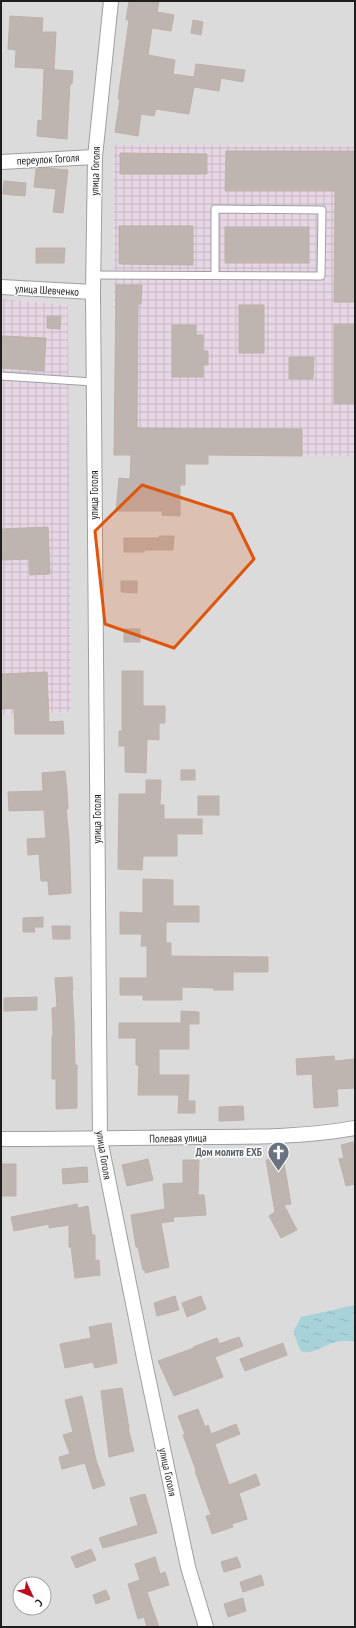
<svg xmlns="http://www.w3.org/2000/svg" width="356" height="1628" font-family="'PT Sans Narrow',sans-serif">
<defs>
<pattern id="industrial-grid" width="8" height="8" patternUnits="userSpaceOnUse"><rect width="8" height="8" fill="#e7d7e5"/><path d="M0 4h8M4 0v8" fill="none" stroke="#c6b8c4"/></pattern>
<pattern id="water-ripples" width="26" height="14" patternUnits="userSpaceOnUse"><rect width="26" height="14" fill="#a8d2d9"/><path d="M2 4q2-2 4 0t4 0M15 11q2-2 4 0t4 0" fill="none" stroke="#90b4ba"/></pattern>
</defs>
<rect width="100%" height="100%" fill="#eeeae4"/>
<path fill="#dcdbdb" fill-rule="evenodd" d="M1,1H355V146L114,145L113,300V307L116,308L115,455L355,456V1627H1V715L71,712L68,305L1,299ZM20,1584H44V1608H20Z"/>
<g fill="url(#industrial-grid)">
<polygon points="114,145 355,146 355,456 114,455 116,308 113,308"/>
<polygon points="1,299 68,305 71,712 1,715"/>
</g>
<path fill="url(#water-ripples)" d="M355,1305V1341C349,1342 342,1340 336,1342C323,1345 315,1354 302,1352C297,1346 297,1339 293,1332L301,1317Z"/>
<g fill="#beb5b1" stroke="#bfb0a8">
<polygon points="129,1 159,1 157,12 174,15 171,31 152,28 148,55 175,60 173,74 194,77 196,64 245,70 243,82 221,78 219,91 194,87 189,114 156,109 154,116 141,114 138,136 115,132 120,99 118,99 129,20 126,20"/>
<polygon points="10,16 43,18 42,32 56,32 54,69 15,67 16,50 8,49"/>
<polygon points="193,20 203,22 201,35 191,33"/>
<polygon points="44,69 73,71 72,84 70,84 67,139 37,136 38,120 42,121"/>
<polygon points="226,151 355,151 355,302 334,302 335,191 225,191"/>
<polygon points="120,153 207,154 207,174 120,174"/>
<polygon points="47,168 68,170 63,213 53,212 56,189 34,187 36,169"/>
<polygon points="4,181 26,183 25,196 3,194"/>
<polygon points="119,226 193,226 193,265 119,264"/>
<rect x="225" y="227" width="84" height="36"/>
<polygon points="36,248 65,248 64,263 36,263"/>
<polygon points="116,285 142,285 141,304 138,304 137,428 302,429 302,456 208,455 208,464 185,464 185,485 180,485 180,516 162,515 162,511 116,511 119,478 130,479 131,455 114,455"/>
<rect x="239" y="305" width="25" height="48"/>
<polygon points="47,316 61,316 60,329 47,328"/>
<rect x="334" y="324" width="21" height="80"/>
<polygon points="172,325 196,325 196,335 203,335 203,351 208,351 208,365 203,365 203,377 172,377"/>
<polygon points="1,336 46,338 44,371 1,368"/>
<polygon points="289,357 314,357 313,379 289,379"/>
<polygon points="48,527 50,574 30,575 29,559 1,560 1,529"/>
<polygon points="159,536 174,536 173,550 144,550 144,552 124,552 124,538 159,538"/>
<polygon points="121,581 137,581 137,593 121,592"/>
<rect x="124" y="629" width="16" height="13"/>
<polygon points="122,671 143,671 143,706 165,706 165,723 159,723 159,740 147,739 146,773 125,772 125,746 119,746 119,731 122,731"/>
<polygon points="47,672 49,722 63,721 64,734 15,734 14,708 1,709 1,674"/>
<rect x="181" y="770" width="14" height="10"/>
<polygon points="65,771 67,790 68,809 66,809 69,839 71,893 49,895 48,881 41,881 39,854 28,855 27,839 46,838 44,810 9,811 8,792 43,791 42,773"/>
<polygon points="146,780 161,780 160,805 164,805 164,819 202,819 202,834 177,834 177,856 143,856 142,870 118,869 119,794 146,794"/>
<rect x="198" y="796" width="21" height="19"/>
<polygon points="143,879 173,880 173,906 199,906 199,922 166,922 166,943 171,943 171,956 268,957 268,972 233,972 233,990 214,990 214,988 182,987 182,1000 143,1000 143,995 120,995 120,978 147,978 147,946 141,946 142,934 120,934 120,912 143,913"/>
<polygon points="43,917 43,927 34,927 35,932 23,932 23,918"/>
<polygon points="52,926 70,926 70,939 53,939"/>
<polygon points="72,977 73,990 72,990 74,1022 75,1065 77,1065 77,1108 56,1109 56,1079 52,1079 52,1036 53,1036 52,1008 57,1007 55,978"/>
<polygon points="37,997 37,1010 4,1011 4,998"/>
<polygon points="181,1011 199,1012 199,1024 189,1024 189,1049 159,1049 159,1075 189,1075 188,1101 195,1101 195,1113 178,1113 179,1095 138,1095 139,1065 136,1065 136,1038 119,1038 119,1023 181,1023"/>
<polygon points="334,1056 335,1061 355,1059 355,1088 337,1089 338,1106 314,1108 312,1074 297,1075 296,1059"/>
<polygon points="243,1106 244,1120 219,1121 219,1107"/>
<polygon points="353,1142 355,1152 355,1184 346,1186 339,1159 344,1158 341,1145"/>
<polygon points="283,1157 291,1204 284,1205 297,1230 281,1238 269,1216 275,1212 266,1160"/>
<polygon points="148,1159 153,1180 127,1186 122,1165"/>
<polygon points="183,1160 199,1160 198,1195 204,1195 206,1215 173,1217 174,1221 161,1223 169,1267 145,1273 145,1270 143,1270 138,1247 136,1247 131,1215 165,1209 163,1184 183,1183"/>
<rect x="1" y="1164" width="15" height="32"/>
<polygon points="87,1167 88,1182 63,1184 62,1169"/>
<polygon points="77,1204 78,1208 88,1206 92,1235 95,1235 95,1261 99,1260 100,1275 75,1278 71,1247 69,1247 69,1225 49,1228 49,1224 14,1231 11,1217"/>
<polygon points="175,1296 179,1310 157,1316 154,1303"/>
<polygon points="201,1296 206,1309 187,1317 182,1303"/>
<polygon points="111,1323 117,1363 95,1368 93,1362 65,1368 60,1344 91,1338 89,1327"/>
<polygon points="239,1337 243,1346 215,1357 223,1377 174,1396 158,1361 194,1348 193,1347 217,1338 219,1344"/>
<polygon points="283,1343 287,1355 245,1371 240,1359"/>
<polygon points="122,1388 129,1428 128,1428 134,1451 109,1457 101,1391"/>
<polygon points="82,1396 96,1460 105,1485 93,1489 85,1463 62,1469 59,1457 70,1454 63,1435 73,1432 65,1400"/>
<polygon points="198,1409 205,1427 208,1425 211,1434 236,1424 240,1434 215,1444 229,1485 256,1474 260,1485 239,1493 247,1519 232,1524 233,1527 212,1534 206,1516 211,1515 195,1471 196,1470 183,1435 185,1434 178,1416"/>
<polygon points="145,1494 157,1533 103,1548 99,1538 138,1525 130,1498"/>
<polygon points="91,1549 96,1560 76,1568 71,1557"/>
<polygon points="155,1557 160,1574 165,1572 169,1585 147,1592 159,1627 147,1627 144,1617 138,1619 128,1584 140,1580 135,1564"/>
<polygon points="237,1557 241,1567 224,1572 221,1562"/>
<polygon points="261,1575 264,1585 243,1592 240,1582"/>
<polygon points="106,1590 110,1599 96,1604 93,1595"/>
<polygon points="243,1598 246,1611 228,1617 224,1604"/>
</g>
<g fill="none" stroke-linecap="round" stroke-linejoin="round">
<defs>
<g id="lane">
<polyline points="93,275 321,276 322,210 215,209 215,275"/>
<polyline points="1,376 93,382"/>
</g>
<g id="street">
<polyline points="111,1 95,157 93,292 100,1139 144,1358 188,1567 206,1627"/>
<polyline points="1,162 95,157"/>
<polyline points="1,287 93,292"/>
<path d="M1,1139C69,1139 136,1138 204,1137C255,1137 305,1137 355,1128"/>
</g>
</defs>
<use href="#lane" stroke="#9f9f9f" stroke-width="9"/>
<use href="#street" stroke="#9f9f9f" stroke-width="16"/>
<use href="#lane" stroke="#fff" stroke-width="7"/>
<use href="#street" stroke="#fff" stroke-width="14"/>
</g>
<path fill="#de560d" fill-opacity="0.2" stroke="#de560d" stroke-width="3" stroke-linejoin="round" d="M142,485L232,514L254,559L174,648L105,624L95,531Z"/>
<defs>
<symbol id="church-pin" viewBox="-11 -11 22 30"><path d="M0 17L-7.5 6A9.5 9.5 0 1 1 7.5 6Z" fill="#6b7280" stroke="#fff"/><path d="M-1.2-6h2.4v3.5h3.3v2.4h-3.3V6h-2.4V-.1h-3.3v-2.4h3.3Z" fill="#fff"/></symbol>
</defs>
<g fill-rule="evenodd">
<use href="#church-pin" x="266" y="1140" width="25" height="34"/>
</g>
<g text-anchor="middle" stroke-width="3" stroke-linejoin="round" paint-order="stroke">
<g font-size="11" fill="#1e1e1e" stroke="#fff">
<text transform="translate(48 159) rotate(-3)" y="4">переулок Гоголя</text>
<text transform="translate(95 171) rotate(-88)" y="4">улица Гоголя</text>
<text transform="translate(47 290) rotate(3)" y="4">улица Шевченко</text>
<text transform="translate(94 495) rotate(-90)" y="4">улица Гоголя</text>
<text transform="translate(97 819) rotate(-90)" y="4">улица Гоголя</text>
<text transform="translate(178 1138) rotate(-1)" y="4">Полевая улица</text>
<text transform="translate(104 1155) rotate(81)" y="4">улица Гоголя</text>
<text transform="translate(168 1472) rotate(78)" y="4">улица Гоголя</text>
</g>
<g font-size="11" font-weight="bold" fill="#5b616d" stroke="#fff" text-anchor="end">
<text x="262" y="1156">Дом молитв ЕХБ</text>
</g>
</g>
<rect width="356" height="1628" fill="none" stroke="#1e1e1e" stroke-width="4"/>
<g transform="translate(32 1596) rotate(134)"><circle r="19" fill="#ffffff" stroke="#a5a5a5"/>
<path d="M0-3L7 15L0 10L-7 15Z" fill="#be0d1e"/>
<text y="-6" font-size="11" font-weight="bold" text-anchor="middle" fill="#1e1e1e">С</text>
</g>
</svg>
